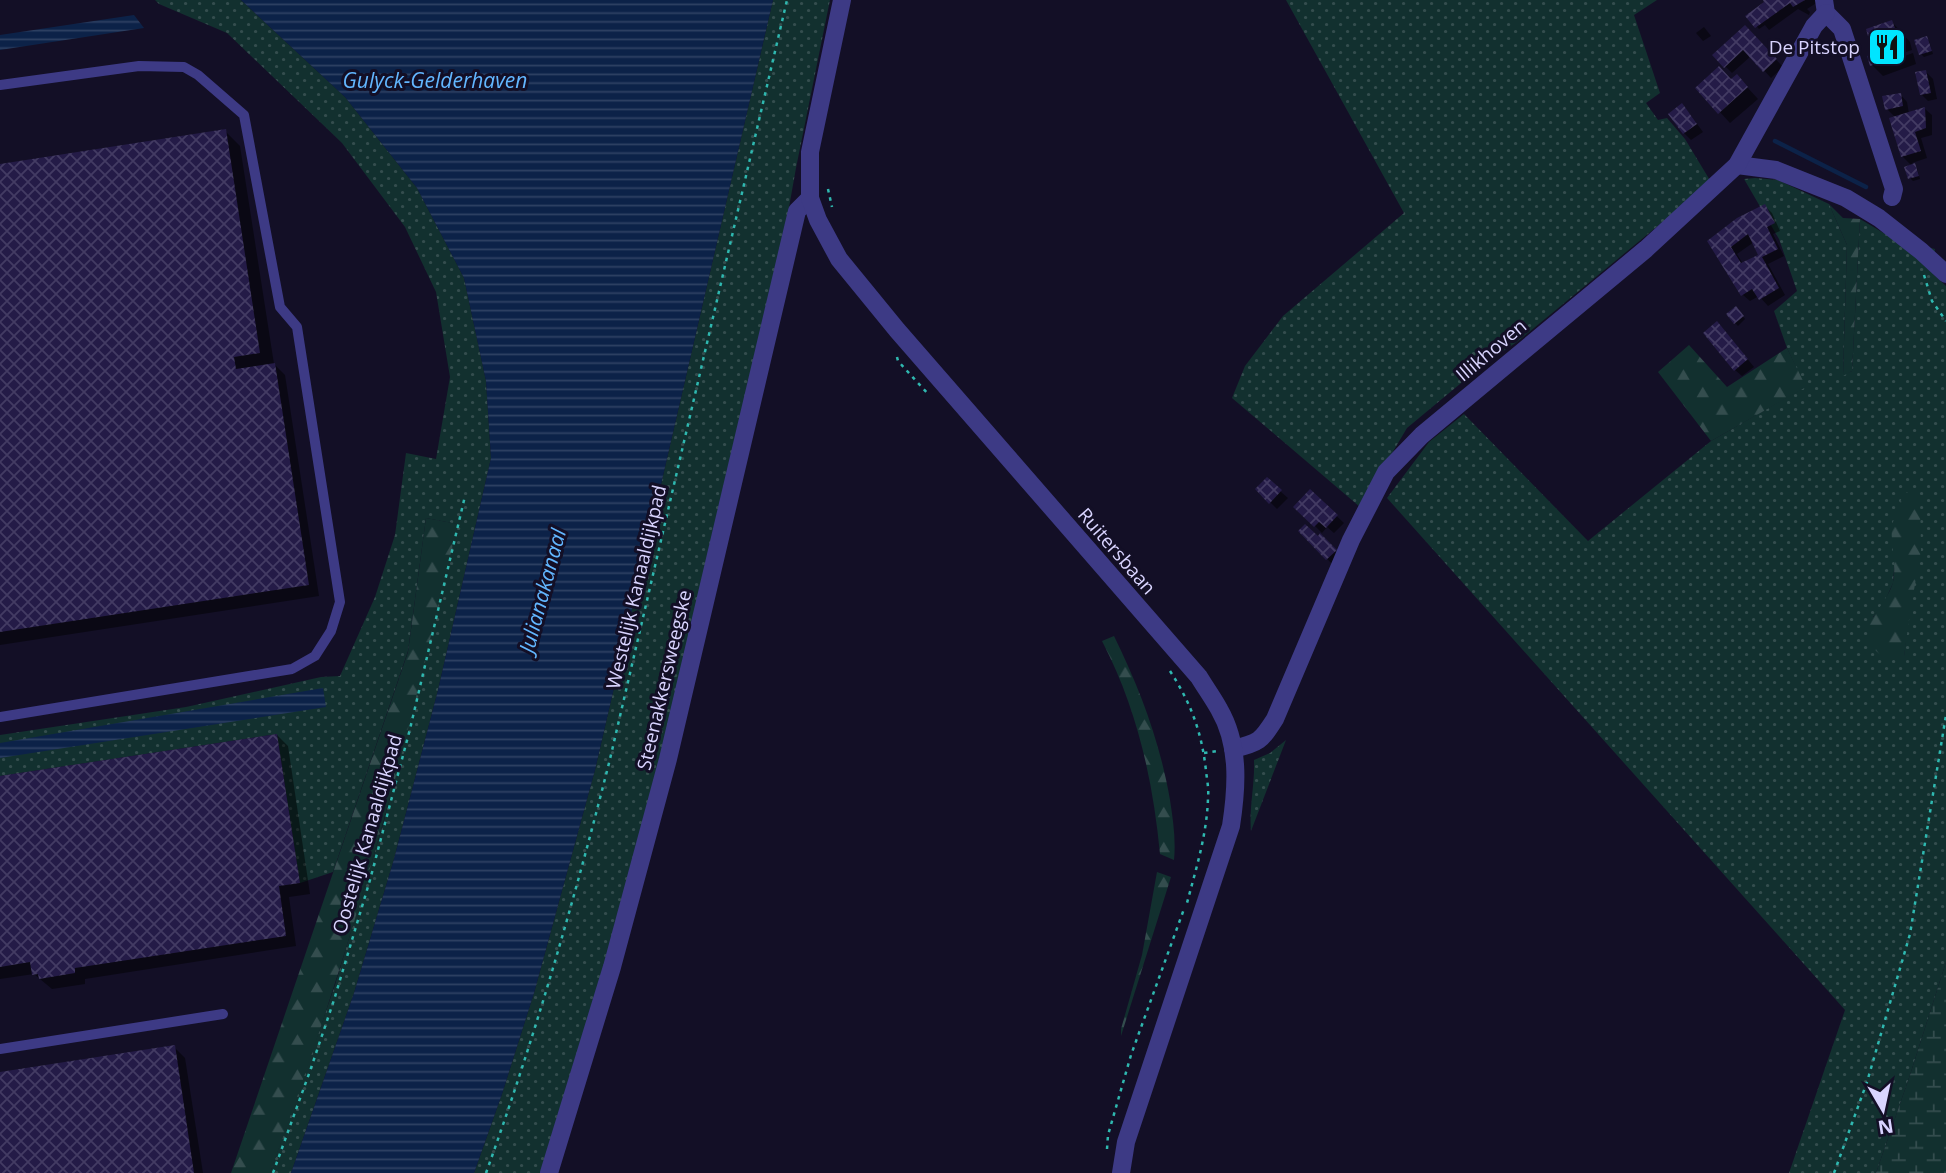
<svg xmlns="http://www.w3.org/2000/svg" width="1946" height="1173" font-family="'Open Sans',sans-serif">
<defs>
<pattern id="grass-dots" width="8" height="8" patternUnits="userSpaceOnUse" patternTransform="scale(1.75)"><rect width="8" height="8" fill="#12302f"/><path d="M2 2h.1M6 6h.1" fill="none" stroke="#344d4e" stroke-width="1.8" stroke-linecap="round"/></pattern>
<pattern id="forest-firs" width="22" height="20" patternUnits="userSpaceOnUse" patternTransform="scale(1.75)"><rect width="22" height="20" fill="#12302f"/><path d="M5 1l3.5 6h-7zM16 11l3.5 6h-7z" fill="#344d4e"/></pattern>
<pattern id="wetland-marsh" width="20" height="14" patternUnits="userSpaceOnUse" patternTransform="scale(1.75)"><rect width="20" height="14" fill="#12302f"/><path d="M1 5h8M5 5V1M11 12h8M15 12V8" fill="none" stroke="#344d4e"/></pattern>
<pattern id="water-rules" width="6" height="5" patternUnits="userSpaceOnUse" patternTransform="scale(1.75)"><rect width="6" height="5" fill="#0c2248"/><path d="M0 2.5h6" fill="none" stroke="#2f4163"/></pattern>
<pattern id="building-cross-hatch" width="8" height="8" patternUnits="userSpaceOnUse" patternTransform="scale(1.75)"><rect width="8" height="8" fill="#241b47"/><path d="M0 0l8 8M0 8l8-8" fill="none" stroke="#433b63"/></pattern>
</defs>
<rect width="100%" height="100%" fill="#130f26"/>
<g fill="url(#grass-dots)" fill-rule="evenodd">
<polygon points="155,0 241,0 345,97 417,188 464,278 486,381 491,458 438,690 394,859 354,993 291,1173 270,1173 335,985 384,821 457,524 426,518 408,651 333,872 300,883 277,734 0,776 0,735 186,707 321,677 340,676 375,597 395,535 406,453 436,459 450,377 436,292 405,227 342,143 227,33 159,4"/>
<polygon points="773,0 830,0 796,168 768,325 681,699 546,1173 474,1173 502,1094 534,993 595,770"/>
<polygon points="1286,0 1657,0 1634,15 1660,93 1646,103 1658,120 1667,118 1685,139 1711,182 1517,342 1484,364 1407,428 1360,507 1232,398 1245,366 1283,316 1404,213"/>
<path d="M1755,178L1778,180L1829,204L1847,245L1843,375L1852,371L1860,219L1892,238L1935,249L1933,274L1946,286V962L1910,1075L1876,1173H1789L1845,1010L1387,498L1429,442L1464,414L1588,541L1711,441L1805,387L1787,348L1774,311L1797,291L1779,239L1744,179ZM1920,500L1919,520L1904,656L1873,617L1884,603L1893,583L1895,558Z"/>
<path d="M1286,740L1251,831C1249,807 1255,784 1254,760L1270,753Z"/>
</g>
<g fill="url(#forest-firs)">
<polygon points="1829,204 1843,218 1860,219 1852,371 1843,376 1847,245"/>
<polygon points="1689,345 1727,387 1787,348 1806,387 1711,441 1658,372"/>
<path d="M1911,491L1920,500L1921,551L1910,612L1904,657L1889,661C1880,655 1870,648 1868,636C1866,619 1889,600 1893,582C1897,563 1890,544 1892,526C1894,516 1900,504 1903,494Z"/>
<path d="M426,518L458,524C433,624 411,725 383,823C350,941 312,1058 270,1173H231L408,652Z"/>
<path d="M1114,636C1140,689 1160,742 1170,800C1173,820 1176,840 1174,860L1160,854C1153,780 1137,708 1102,641Z"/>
<polygon points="1157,872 1171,877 1121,1036 1121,1029 1142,955"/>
</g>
<polygon fill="url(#wetland-marsh)" points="1946,962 1946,1173 1876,1173 1910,1075"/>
<g fill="url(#water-rules)">
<polygon points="241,0 773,0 595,770 534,993 502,1094 474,1173 291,1173 354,993 394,859 438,690 491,458 486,381 464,278 417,188 345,97"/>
<polygon points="134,15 144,28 0,50 0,35"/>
<polygon points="323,688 326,707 0,758 0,743"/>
</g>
<g fill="#0007" fill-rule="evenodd">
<polygon points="1766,0 1821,0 1807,9 1810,12 1809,15 1798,9 1769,30 1765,25 1759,29 1748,16 1767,2"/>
<polygon points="1892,22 1910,42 1912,50 1882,60 1882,64 1913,53 1916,64 1883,76 1872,65 1869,57 1876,55"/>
<polygon points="1704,27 1711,36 1703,41 1696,33"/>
<polygon points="1745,27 1783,67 1771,78 1751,56 1732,73 1714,55"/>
<polygon points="1926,38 1929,41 1933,54 1924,57 1921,54"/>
<polygon points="1926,72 1933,79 1937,99 1928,101 1921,94"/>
<polygon points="1747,87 1758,99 1730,123 1698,88"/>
<polygon points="1900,94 1907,102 1909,114 1925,109 1932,115 1932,135 1921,138 1927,158 1912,163 1917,168 1920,179 1913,181 1910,178 1912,166 1903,157 1891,120 1896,118 1887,109"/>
<polygon points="1689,113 1703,132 1691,140 1684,133"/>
<polygon points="225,131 240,146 274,364 285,375 319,596 0,645 0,166"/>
<path d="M1765,206L1772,213L1780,231L1773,234L1784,256L1768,264L1785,295L1768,306L1759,296L1750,301L1743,295L1710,242ZM1754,242L1761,255L1743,264L1737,254Z"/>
<polygon points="1736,308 1745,319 1738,326 1728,315"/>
<polygon points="1724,330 1754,367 1742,376 1735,370"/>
<polygon points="1267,480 1288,498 1277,509 1257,489"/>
<polygon points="1310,491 1344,523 1334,533 1327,527 1322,533 1296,507"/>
<polygon points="1300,531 1318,538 1320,536 1342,558 1334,566"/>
<polygon points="277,735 288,746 310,894 289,897 296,946 85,979 85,984 52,989 34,974 0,979 0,778"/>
<polygon points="174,1047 185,1058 203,1173 0,1173 0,1074"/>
</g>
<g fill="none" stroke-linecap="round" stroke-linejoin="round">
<polyline stroke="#0c2248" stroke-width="4.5" points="1775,141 1866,187"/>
</g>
<g fill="url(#building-cross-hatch)" fill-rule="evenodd">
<polygon points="1763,0 1805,0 1793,7 1790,3 1755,28 1745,16 1764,2"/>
<polygon points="1892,20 1896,31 1900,30 1906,54 1870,66 1867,56 1873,54 1866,29"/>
<polygon points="1745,25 1777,59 1763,72 1743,50 1724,68 1712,55"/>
<polygon points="1927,36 1932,51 1919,55 1914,40"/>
<polygon points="1719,66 1731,79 1737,74 1748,87 1718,114 1695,88"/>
<polygon points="1926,70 1931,93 1920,95 1915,72"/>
<polygon points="1901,93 1903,106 1885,110 1882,96"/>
<polygon points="1682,103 1697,124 1683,134 1668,114"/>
<polygon points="1925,107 1926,128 1915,132 1921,151 1901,157 1889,118"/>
<polygon points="226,129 260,353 234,357 236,369 275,363 309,585 0,632 0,164"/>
<polygon points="1915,163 1919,176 1908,179 1904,167"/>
<path d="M1765,204L1775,223L1767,227L1778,249L1762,257L1779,288L1759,300L1752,289L1741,296L1707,241L1737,218ZM1748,234L1758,255L1741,263L1731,247Z"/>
<polygon points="1736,306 1744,316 1734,324 1726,314"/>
<polygon points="1717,321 1748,359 1734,371 1703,333"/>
<polygon points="1267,477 1282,490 1269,504 1255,489"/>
<polygon points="1310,489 1338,515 1326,528 1319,522 1314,527 1293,507"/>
<polygon points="1305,524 1318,536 1320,533 1337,550 1326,560 1298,531"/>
<polygon points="277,734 300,883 279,886 286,936 75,968 75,973 39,979 38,974 32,975 30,962 0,967 0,776"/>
<polygon points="175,1045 194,1173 0,1173 0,1072"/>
</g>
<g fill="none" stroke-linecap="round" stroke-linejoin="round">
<g stroke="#2fb8b0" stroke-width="2.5" stroke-dasharray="3.5 5" stroke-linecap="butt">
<polyline points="828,189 832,207"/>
<polyline points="1924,275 1932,301 1946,321"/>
<polyline points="897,357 898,361 929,395"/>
<path d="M1170,671C1191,703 1202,733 1206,771C1207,780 1209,789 1208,798C1207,834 1196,869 1187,903"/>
<polyline points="1204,753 1218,751"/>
<polyline points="1107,1149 1108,1135 1131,1055 1184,909"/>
<polyline points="273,1173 310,1071 334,1000 370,880 410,729 465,496"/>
<path d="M486,1173C535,1037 575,898 610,759L787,0"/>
<polyline points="1834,1173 1867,1082 1910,934 1946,715"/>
</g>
<g stroke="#3d3a85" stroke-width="10">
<polyline points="0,85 139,66 184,67 198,75 244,115 280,307 297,327 340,602 331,631 315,656 292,669 0,717"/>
<polyline points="0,1049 223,1014"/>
</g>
<g stroke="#3d3a85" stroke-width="18">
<polyline points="1824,0 1826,13 1842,29 1894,189 1892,197"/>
<polyline points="1737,165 1776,170 1846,198 1879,218 1921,251 1946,274"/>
<path d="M1233,749C1259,743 1261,741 1275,719L1351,540L1386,472L1422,435L1646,249L1737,165L1814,26L1826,13"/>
<polyline points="549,1173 612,967 668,759 797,211 810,198"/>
</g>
<path stroke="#3d3a85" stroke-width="18" d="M842,0L810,152V198L818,220L839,259L897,330L1199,677C1205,687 1213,698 1219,709C1240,745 1237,787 1231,826L1126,1142L1121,1173"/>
</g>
<defs>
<symbol id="restaurant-square" viewBox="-11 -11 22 22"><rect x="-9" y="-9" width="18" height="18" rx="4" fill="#00e5ff" stroke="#130f26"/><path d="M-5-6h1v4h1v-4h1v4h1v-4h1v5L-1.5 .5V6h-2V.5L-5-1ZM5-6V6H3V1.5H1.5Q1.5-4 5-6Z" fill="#111"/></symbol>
</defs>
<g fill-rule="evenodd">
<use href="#restaurant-square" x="1865" y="25" width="44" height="44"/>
</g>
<g text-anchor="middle" stroke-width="6" stroke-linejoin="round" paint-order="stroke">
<g font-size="19" fill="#d9d4ff" stroke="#130f26" text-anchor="end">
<text x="1860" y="54">De Pitstop</text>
</g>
<g font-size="19" fill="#d9d4ff" stroke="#130f26">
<text transform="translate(1491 350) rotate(-40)" y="7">Illikhoven</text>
<text transform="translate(1117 551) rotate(49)" y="7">Ruitersbaan</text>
<text transform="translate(636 587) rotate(-77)" y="7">Westelijk Kanaaldijkpad</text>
<text transform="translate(664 680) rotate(-77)" y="7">Steenakkersweegske</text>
<text transform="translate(367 834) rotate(-74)" y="7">Oostelijk Kanaaldijkpad</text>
</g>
<g font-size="21" font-style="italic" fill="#62b6ff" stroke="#130f26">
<text x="435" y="88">Gulyck-Gelderhaven</text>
<text transform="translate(543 591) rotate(-75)" y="7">Julianakanaal</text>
</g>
</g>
<g transform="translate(1883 1110) rotate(171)" stroke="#130f26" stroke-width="5" paint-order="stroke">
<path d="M0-5L12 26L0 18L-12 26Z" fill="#d9d4ff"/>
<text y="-10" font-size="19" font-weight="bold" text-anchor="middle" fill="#d9d4ff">N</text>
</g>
</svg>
